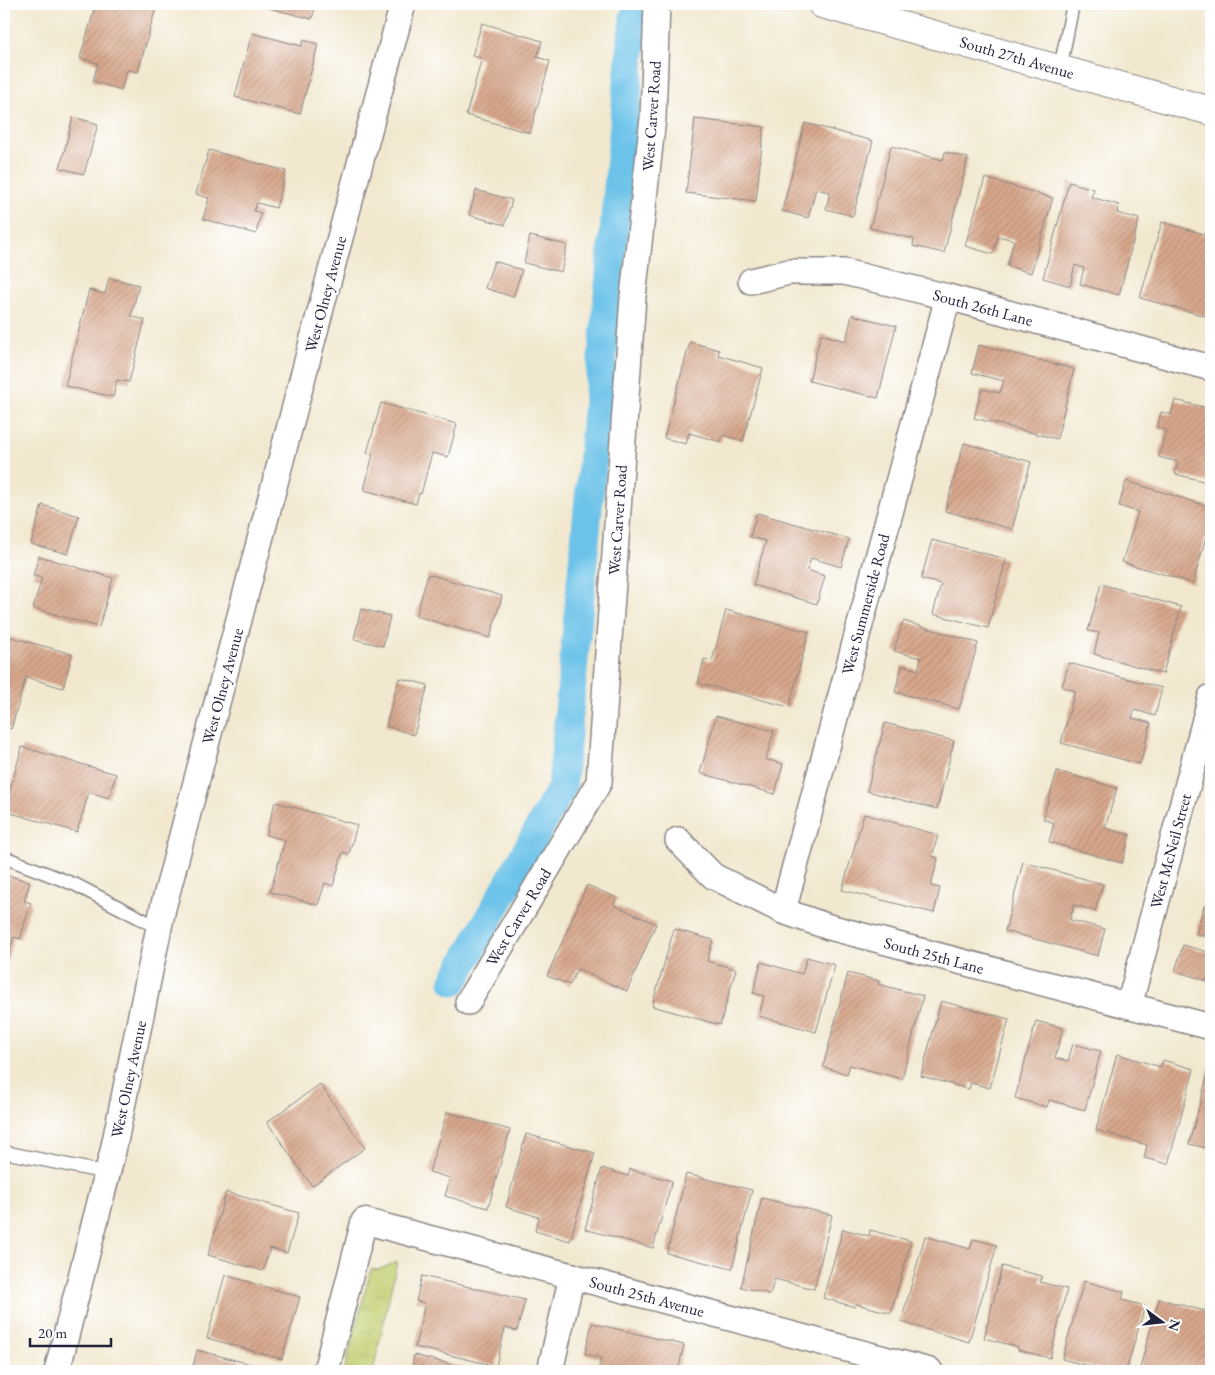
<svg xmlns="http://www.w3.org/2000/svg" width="1215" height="1375" font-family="'EB Garamond',serif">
<defs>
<pattern id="park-tufts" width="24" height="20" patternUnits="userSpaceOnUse" patternTransform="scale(1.25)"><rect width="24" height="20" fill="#c2ce70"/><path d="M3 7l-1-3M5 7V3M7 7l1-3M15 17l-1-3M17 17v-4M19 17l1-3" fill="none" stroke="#a6b162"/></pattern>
<pattern id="building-hatch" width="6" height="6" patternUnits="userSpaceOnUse" patternTransform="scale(1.25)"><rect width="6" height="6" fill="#d7a78b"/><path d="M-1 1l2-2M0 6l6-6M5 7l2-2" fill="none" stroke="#b88f79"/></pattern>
</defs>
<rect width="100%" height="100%" fill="#fff"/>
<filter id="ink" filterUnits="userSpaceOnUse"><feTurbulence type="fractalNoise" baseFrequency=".02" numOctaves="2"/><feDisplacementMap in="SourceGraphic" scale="10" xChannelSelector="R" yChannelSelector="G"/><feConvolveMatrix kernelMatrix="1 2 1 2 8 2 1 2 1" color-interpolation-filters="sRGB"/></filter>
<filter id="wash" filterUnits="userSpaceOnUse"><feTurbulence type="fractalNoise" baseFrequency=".0096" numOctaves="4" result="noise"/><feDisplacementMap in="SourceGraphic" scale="20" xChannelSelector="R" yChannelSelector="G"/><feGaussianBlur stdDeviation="1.12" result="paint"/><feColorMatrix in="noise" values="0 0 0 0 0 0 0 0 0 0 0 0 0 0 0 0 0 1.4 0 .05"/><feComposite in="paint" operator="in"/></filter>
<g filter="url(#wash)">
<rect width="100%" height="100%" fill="#f1e8cf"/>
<polygon fill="url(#park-tufts)" stroke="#727856" points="397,1262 373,1371 344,1371 371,1269 377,1270"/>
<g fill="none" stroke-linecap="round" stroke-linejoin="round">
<polyline stroke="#6cc2e9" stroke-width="29" points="454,981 562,787 634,18"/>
</g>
<g id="blocks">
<g fill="url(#building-hatch)">
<polygon points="96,4 157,4 138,72 127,70 121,90 93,81 98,63 80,58"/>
<polygon points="253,4 316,4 312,19"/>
<polygon points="482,23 542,41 537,57 550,61 530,133 466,115 482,58 472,56"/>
<polygon points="252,33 302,46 303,40 318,44 300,114 235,97"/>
<polygon points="73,117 98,124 84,174 60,168"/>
<polygon points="695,119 764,127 756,201 686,193"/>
<polygon points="805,123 873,141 853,216 826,209 830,192 816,189 808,218 782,211"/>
<polygon points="891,146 943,160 945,152 968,158 944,253 913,246 914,239 870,228"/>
<polygon points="209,150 286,171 276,208 257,203 254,211 261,213 256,234 203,219 209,198 196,194"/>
<polygon points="985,178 1053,198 1031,273 1007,266 1014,240 998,236 993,254 965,246"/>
<polygon points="1069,182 1094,189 1091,197 1119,205 1117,213 1139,219 1119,295 1080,284 1084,268 1075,265 1070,286 1043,278"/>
<polygon points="476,190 512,200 505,225 469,215"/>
<polygon points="1162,222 1211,236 1211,309 1209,317 1140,298"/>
<polygon points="530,236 567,245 561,272 524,263"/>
<polygon points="494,261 522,270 513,297 485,288"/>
<polygon points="109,278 139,285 131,316 145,320 129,382 117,380 113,397 65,386 89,290 105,294"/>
<polygon points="852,315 896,326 878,398 809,381 821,334 846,341"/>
<polygon points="690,342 719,350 718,355 763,368 743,441 723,435 721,442 689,433 686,444 664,438"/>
<polygon points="979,345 1074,369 1057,439 974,418 982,389 1000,393 1004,381 972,373"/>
<polygon points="1175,400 1211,409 1211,463 1207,482 1175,474 1178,462 1159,457 1166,430 1157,428 1161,412 1171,415"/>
<polygon points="381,403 457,424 448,457 432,453 421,494 419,493 416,504 364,490 373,454 367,453"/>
<polygon points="964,443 1031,462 1012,529 945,511"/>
<polygon points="1126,481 1211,507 1211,528 1208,538 1206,537 1193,583 1122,562 1138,512 1119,506"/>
<polygon points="42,505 79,516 68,554 31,544"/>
<polygon points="757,513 849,539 841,567 811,558 807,570 825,576 817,604 753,585 766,541 750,537"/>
<polygon points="932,540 1006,559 988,628 933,614 941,584 921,579"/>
<polygon points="39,556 113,578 99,627 33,608 42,578 33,576"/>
<polygon points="428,574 502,596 490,638 416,616"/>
<polygon points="1101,584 1181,607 1163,674 1094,654 1099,633 1088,631"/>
<polygon points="361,609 390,616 383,646 354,639"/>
<polygon points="726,610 809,632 789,707 698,683 704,659 712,661"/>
<polygon points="903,621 978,643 959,709 895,692 902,665 918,670 921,658 894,651"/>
<polygon points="4,635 72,654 63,688 26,677 11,729 4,727"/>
<polygon points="1069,663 1162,688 1155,716 1135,710 1132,718 1151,723 1140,764 1061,743 1075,691 1062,687"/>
<polygon points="399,678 428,685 414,735 386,726"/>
<polygon points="716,716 774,731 766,759 783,764 775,794 700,773"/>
<polygon points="885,723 954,741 937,809 867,791"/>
<polygon points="22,747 116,774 109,798 89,792 77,832 4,811"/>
<polygon points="1057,771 1117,788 1105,828 1130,835 1122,863 1049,842 1054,823 1043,819"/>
<polygon points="275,802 357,825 349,854 343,852 333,886 325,883 318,905 270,892 285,840 266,835"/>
<polygon points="864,814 938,835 932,856 938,858 931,886 940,888 934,913 842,890"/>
<polygon points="1023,862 1103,884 1095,911 1074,905 1070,920 1105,929 1098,956 1005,931"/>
<polygon points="4,874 30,882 24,901 31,903 20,939 14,937 6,964 4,963"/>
<polygon points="587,885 617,898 614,905 656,924 627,991 577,969 570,985 547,976"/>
<polygon points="1204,906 1211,908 1211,938 1196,934"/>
<polygon points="674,929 713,940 707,961 736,969 720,1025 652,1006"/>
<polygon points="1183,945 1211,953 1211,982 1175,971"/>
<polygon points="807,957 835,965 816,1032 759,1016 764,996 753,993 761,962 802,974"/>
<polygon points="848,973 879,981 878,984 923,996 902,1079 850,1065 847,1074 823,1067"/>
<polygon points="941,1001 1009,1019 990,1088 971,1083 969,1089 921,1076"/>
<polygon points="1036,1021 1063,1028 1055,1058 1068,1061 1073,1044 1101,1051 1085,1110 1049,1100 1047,1107 1015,1098"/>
<polygon points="1117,1054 1161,1067 1163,1060 1194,1069 1168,1164 1144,1158 1147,1145 1096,1130"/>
<polygon points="1211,1062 1211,1149 1189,1144"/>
<polygon points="320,1084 365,1148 312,1186 267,1122"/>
<polygon points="447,1112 510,1130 488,1208 445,1196 450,1178 429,1172"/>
<polygon points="526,1134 595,1153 570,1241 535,1231 539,1217 506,1207"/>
<polygon points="602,1168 628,1176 630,1169 672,1181 653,1248 585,1229"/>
<polygon points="686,1174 752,1190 732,1269 667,1253"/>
<polygon points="226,1192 299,1213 287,1253 270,1248 263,1271 208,1255"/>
<polygon points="762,1198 832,1215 814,1289 775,1279 770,1294 741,1287"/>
<polygon points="843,1229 869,1236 870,1230 911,1241 891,1313 856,1304 855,1307 823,1298"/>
<polygon points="925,1236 970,1249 973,1239 997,1245 969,1342 901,1322"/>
<polygon points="1002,1266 1042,1276 1040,1282 1067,1289 1050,1358 1018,1350 1018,1347 984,1338"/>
<polygon points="225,1275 300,1297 282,1359 207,1338"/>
<polygon points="422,1276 525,1300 517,1331 505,1328 496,1366 415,1347 425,1303 416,1301"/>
<polygon points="1084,1281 1124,1292 1122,1300 1145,1306 1126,1371 1107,1371 1062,1359"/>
<polygon points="1159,1299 1205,1311 1207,1302 1211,1303 1211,1371 1139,1371"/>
<polygon points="592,1323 684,1345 678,1371 598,1371 601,1358 585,1354"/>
<polygon points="197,1350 277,1371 192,1371"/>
<polygon points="414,1355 478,1371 411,1371"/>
<polygon points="761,1365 784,1371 759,1371"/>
</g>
</g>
</g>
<g filter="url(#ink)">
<use href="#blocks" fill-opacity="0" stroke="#8a8585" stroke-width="1"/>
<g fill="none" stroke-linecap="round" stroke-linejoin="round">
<defs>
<g id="lane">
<polyline points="1060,69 1073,4"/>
<polyline points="4,859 9,859 76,885 159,928"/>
<polyline points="4,1152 107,1173"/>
</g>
<g id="street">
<polyline points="751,281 789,272 844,272 948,297 1211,368"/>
<polyline points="678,840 713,876 783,911 829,927 1211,1027"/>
<polyline points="783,911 948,297"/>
<polyline points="468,1002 599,782 633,297 653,118 657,4"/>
<polyline points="1129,1006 1211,697"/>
<polyline points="57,1371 113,1151 163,908 321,308 403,4"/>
<polyline points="326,1371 364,1221 930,1371"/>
<polyline points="550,1371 572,1276"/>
</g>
<polyline id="secondary" points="822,4 1211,111"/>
</defs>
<use href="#lane" stroke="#8a8585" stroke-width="15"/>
<use href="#street" stroke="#8a8585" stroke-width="28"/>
<use href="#secondary" stroke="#8a8585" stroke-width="30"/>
<use href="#lane" stroke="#fff" stroke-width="12"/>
<use href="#street" stroke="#fff" stroke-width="25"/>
<use href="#secondary" stroke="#fff" stroke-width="28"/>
</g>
</g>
<g text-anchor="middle" stroke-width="4.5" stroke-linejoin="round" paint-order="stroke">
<g font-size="16" fill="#22223b" stroke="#fff">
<text transform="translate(1017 57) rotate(16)" y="6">South 27th Avenue</text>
<text transform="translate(651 116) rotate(-86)" y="6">West Carver Road</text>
<text transform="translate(325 294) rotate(-75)" y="6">West Olney Avenue</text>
<text transform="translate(983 307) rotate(15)" y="6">South 26th Lane</text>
<text transform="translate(617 520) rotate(-86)" y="6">West Carver Road</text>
<text transform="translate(865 604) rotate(-75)" y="6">West Summerside Road</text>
<text transform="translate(222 686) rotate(-75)" y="6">West Olney Avenue</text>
<text transform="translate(1170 851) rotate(-75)" y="6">West McNeil Street</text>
<text transform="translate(518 917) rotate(-59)" y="6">West Carver Road</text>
<text transform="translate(934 955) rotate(15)" y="6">South 25th Lane</text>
<text transform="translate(128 1079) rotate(-78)" y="6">West Olney Avenue</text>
<text transform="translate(647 1296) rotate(15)" y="6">South 25th Avenue</text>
</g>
</g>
<rect width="1215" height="1375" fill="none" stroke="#fff" stroke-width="20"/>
<g transform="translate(1162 1322) rotate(105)" stroke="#ffffff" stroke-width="4" paint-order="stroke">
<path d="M0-4L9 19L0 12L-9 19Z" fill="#22223b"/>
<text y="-8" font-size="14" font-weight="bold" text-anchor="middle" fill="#22223b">N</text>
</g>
<path d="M30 1338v8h81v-8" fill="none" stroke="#22223b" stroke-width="2.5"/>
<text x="38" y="1338" font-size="15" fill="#22223b" stroke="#ffffff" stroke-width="4" paint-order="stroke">20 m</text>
</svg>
